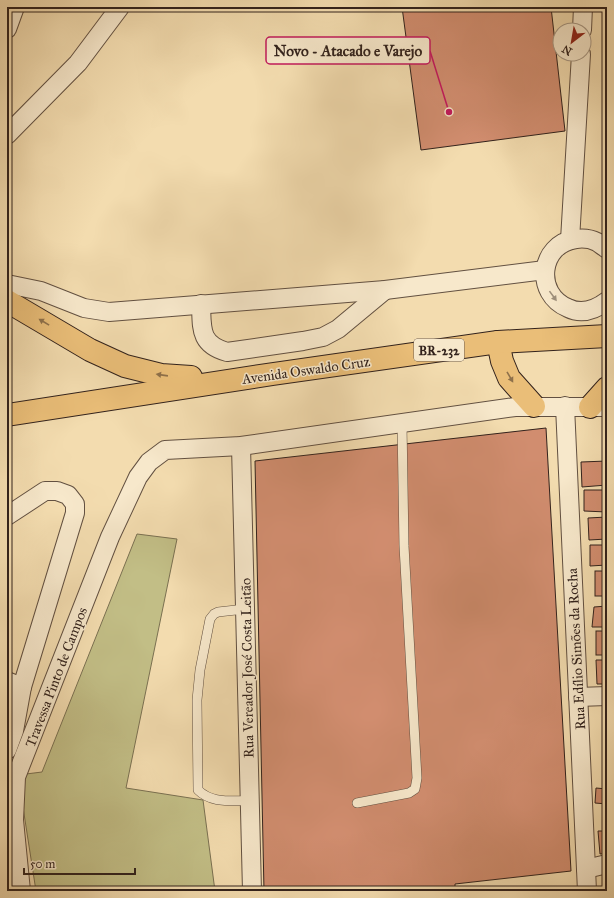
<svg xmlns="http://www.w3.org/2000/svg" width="614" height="898" font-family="'IM FELL Great Primer',serif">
<rect width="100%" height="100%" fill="#f3dcaf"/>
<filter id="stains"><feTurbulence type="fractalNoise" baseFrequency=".005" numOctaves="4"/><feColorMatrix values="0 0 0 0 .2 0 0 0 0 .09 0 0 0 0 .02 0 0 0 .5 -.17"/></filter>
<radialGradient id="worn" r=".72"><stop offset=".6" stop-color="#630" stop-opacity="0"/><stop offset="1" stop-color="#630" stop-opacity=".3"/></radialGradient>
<polygon fill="#c2be86" stroke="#7a7051" points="137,534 177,539 126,788 203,800 215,891 36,891 18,775 42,772"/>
<g fill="#d18d6f" stroke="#32221c">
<polygon points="402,7 551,7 565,131 421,150"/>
<polygon points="546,428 571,871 455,884 455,891 264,891 255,461"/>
<polygon points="607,461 607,485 582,487 581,462"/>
<polygon points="584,490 607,490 607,512 584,511"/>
<polygon points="607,517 607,539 589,540 588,518"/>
<polygon points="590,545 607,545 607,565 590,566"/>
<rect x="595" y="571" width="12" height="25"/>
<polygon points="607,606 607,627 592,627 594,607"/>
<rect x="596" y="631" width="11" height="24"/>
<polygon points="596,660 607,660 607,684 597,684"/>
<polygon points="596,788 607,789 607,804 595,803"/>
<polygon points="598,831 607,831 607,853 600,854"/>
</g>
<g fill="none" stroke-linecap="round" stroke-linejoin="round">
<defs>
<g id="lane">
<path d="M245,609L218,612L214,614L210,619L200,670L197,700L198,790C212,804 232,800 250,801"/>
<polyline points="357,803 409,793 415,789 417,778 404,546 402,423"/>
</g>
<g id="street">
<polyline points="7,29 15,7"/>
<polyline points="582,30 583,7"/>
<polyline points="7,135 78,63 120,7"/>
<polyline points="570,240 581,54"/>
<path d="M607,249C604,247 600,244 597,242C591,239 583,238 576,239C539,244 534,294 568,308C582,315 595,310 607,301"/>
<polyline points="7,284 41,291 84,308 109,312 385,290 545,270"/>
<path d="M201,304C202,328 199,344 227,352L303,341L323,337L338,329L385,290"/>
<polyline points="565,406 587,891"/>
<polyline points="241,446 252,891"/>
<polyline points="7,516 45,491 57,491 68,495 75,504 75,513 22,687 14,731 7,750"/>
<polyline points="7,681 22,687"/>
<polyline points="578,697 607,696"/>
<polyline points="586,869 607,864"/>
<polyline points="21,891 14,820 16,777 110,537 138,477 149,462 165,450 241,446 515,407 607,407"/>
</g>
<g id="highway">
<polyline points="7,301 90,350 125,366 161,375 191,377"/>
<polyline points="498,342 502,361 509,378 534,406"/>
<polyline points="590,407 607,388"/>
<polyline points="7,415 273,374 498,342 607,336"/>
</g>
</defs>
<use href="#lane" stroke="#625041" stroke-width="10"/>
<use href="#street" stroke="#625041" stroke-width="20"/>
<use href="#highway" stroke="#32221c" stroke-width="24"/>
<use href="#lane" stroke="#f7e8cb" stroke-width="9"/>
<use href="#street" stroke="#f7e8cb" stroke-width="18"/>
<use href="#highway" stroke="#eabe78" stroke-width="22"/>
</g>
<defs><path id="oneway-solid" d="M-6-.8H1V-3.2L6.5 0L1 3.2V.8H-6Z"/></defs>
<use fill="#9e8f7c" href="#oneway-solid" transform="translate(553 296) rotate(54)"/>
<g fill="#8e704a">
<use href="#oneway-solid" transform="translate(44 322) rotate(-149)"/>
<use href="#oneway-solid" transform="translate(162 375) rotate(-172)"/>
<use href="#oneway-solid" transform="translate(510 377) rotate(60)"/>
</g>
<g text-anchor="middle" stroke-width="3" stroke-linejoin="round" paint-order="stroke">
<rect fill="#f7e8cb" stroke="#6d5d50" stroke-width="1" x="414" y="339" width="50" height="22" rx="3"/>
<g font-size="13" font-weight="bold" fill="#32221c">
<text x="439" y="355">BR-232</text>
</g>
<g font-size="14" fill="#32221c" stroke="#f7e8cb">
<text transform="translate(306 370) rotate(-8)" y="5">Avenida Oswaldo Cruz</text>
<text transform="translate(576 649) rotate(-93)" y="5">Rua Edílio Simões da Rocha</text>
<text transform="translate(247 668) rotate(-91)" y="5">Rua Vereador José Costa Leitão</text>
<text transform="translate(56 677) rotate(-69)" y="5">Travessa Pinto de Campos</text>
</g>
</g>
<path fill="none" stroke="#c2185b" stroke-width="1.5" d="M449 112L430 51"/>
<circle fill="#c2185b" stroke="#f7e8cb" stroke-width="1.5" cx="449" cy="112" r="4"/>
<rect fill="#f7e8cb" stroke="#c2185b" stroke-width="1.5" x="266" y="37" width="164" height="27" rx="4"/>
<g font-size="15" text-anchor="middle" font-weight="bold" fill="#32221c">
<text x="348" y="56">Novo - Atacado e Varejo</text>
</g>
<rect width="614" height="898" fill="none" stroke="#f3dcaf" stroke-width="24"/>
<rect x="8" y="8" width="598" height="882" fill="none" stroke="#32221c" stroke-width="2"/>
<rect x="12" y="12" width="590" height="874" fill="none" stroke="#32221c"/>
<g transform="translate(572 42) rotate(211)"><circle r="19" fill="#f7e8cb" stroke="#a89985"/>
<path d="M0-3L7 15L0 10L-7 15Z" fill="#8f2418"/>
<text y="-6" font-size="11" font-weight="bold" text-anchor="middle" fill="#32221c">N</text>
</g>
<path d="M24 868v6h111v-6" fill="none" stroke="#32221c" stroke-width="2"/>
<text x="30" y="868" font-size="12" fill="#32221c" stroke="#f7e8cb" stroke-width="3" paint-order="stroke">50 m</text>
<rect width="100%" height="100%" filter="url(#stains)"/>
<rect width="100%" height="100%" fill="url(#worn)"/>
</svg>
